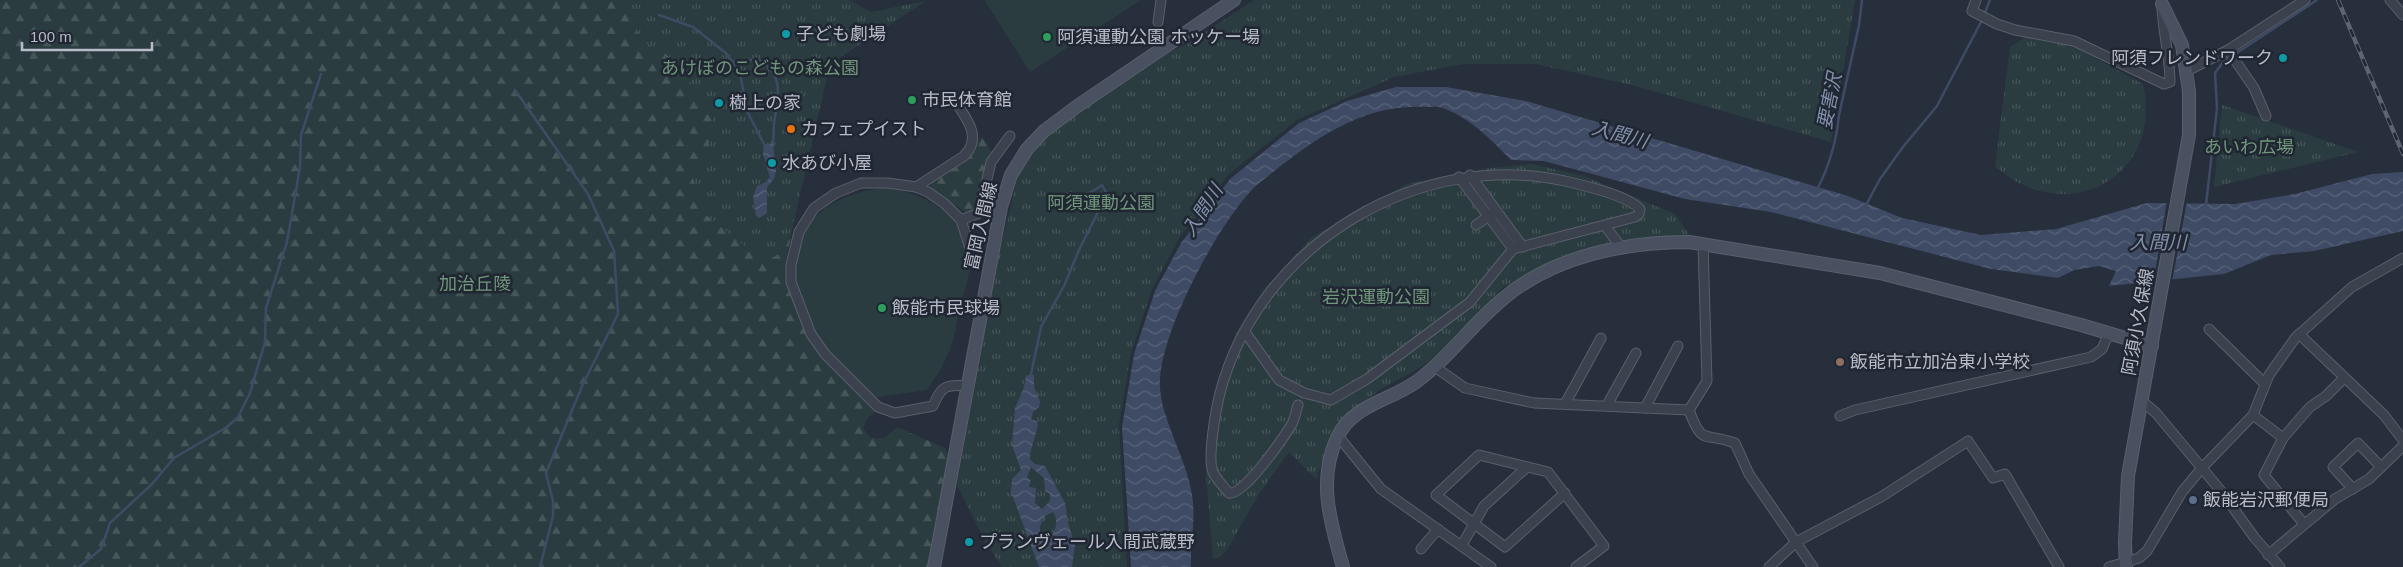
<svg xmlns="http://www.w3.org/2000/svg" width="2403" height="567" font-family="Helvetica,'Noto Sans JP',sans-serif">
<defs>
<pattern id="forest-firs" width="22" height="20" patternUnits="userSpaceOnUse" patternTransform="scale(1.25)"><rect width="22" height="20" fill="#2a3c3f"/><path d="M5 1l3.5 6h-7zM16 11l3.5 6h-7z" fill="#475659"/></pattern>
<pattern id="park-tufts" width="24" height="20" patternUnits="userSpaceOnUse" patternTransform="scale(1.25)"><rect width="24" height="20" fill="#2a3c3f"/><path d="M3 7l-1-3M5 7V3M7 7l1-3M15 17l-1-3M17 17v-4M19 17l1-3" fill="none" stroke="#475659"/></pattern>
<pattern id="water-waves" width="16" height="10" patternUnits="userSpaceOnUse" patternTransform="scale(1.25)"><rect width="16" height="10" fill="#3f4b64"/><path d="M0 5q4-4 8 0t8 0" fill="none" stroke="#586379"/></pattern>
</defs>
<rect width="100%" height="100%" fill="#272f3d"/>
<g fill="#2a3c3f">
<polygon points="1141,0 1030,72 985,1 986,0"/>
<path d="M886,188C925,193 968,216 970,261C970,276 964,292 960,306C957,321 955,340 948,354C943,367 934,379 927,390L872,398C852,377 831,356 814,332C808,324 806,313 803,304C777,237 819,194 886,188Z"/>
</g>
<g fill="url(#forest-firs)">
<polygon points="0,0 759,0 827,64 785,265 824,360 875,412 867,419 863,428 870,438 885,438 897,427 945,448 949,457 932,567 0,567"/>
<polygon points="982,136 992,152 984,169 977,208 974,213 970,215 929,188 931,183 966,159"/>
</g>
<g fill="url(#park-tufts)">
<polygon points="623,0 849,0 871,12 926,1 830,64 805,173 785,250 774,257 746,247 706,215 691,173 708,146 713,119 693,85 668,56 644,42 621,6"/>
<polygon points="1254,0 1855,0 1831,142 1632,85 1536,64 1463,64 1394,77 1297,120 1229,174 1180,237 1152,289 1131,353 1119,425 1127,567 1002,567 986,543 957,485 999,254 1017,181 1024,158 1046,135 1170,52 1189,43"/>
<path d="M2025,37L2073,46L2143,84C2164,179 2064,229 1995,166L2010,47Z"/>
<polygon points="2222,105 2358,152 2214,187"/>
<polygon points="1532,164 1584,176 1675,214 1690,236 1648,238 1587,249 1542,266 1502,288 1455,339 1423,366 1379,390 1344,419 1333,431 1316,479 1289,452 1259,494 1228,548 1220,557 1213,559 1206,475 1209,422 1221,372 1235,335 1263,290 1311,238 1407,184 1481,169"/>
</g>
<g fill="url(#water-waves)" fill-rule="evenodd">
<path d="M1396,87H1446L1526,101L1848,196L1902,218L1981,235L2056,229L2147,203L2235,204L2295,194L2372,174L2403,172V231L2314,251L2271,255L2224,274L2109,286L2116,271L2099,266L2074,270L2058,278L1991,269L1771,212L1685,199L1544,161L1511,160C1490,139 1472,119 1443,108C1437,106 1430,107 1424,107C1366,103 1315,138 1272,173C1264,180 1255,185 1249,193C1215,231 1163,328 1160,379C1157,415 1191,464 1193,503C1195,524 1190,545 1191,567H1131L1122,427L1134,354L1155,291L1181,243L1230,179L1299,123L1347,101Z"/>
<polygon points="764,144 773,144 776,171 774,179 767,187 767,213 759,218 756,216 753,197 757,186 766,182 770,177 763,154"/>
<path d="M1031,374L1034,375V387L1040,401L1039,407L1033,412L1031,420L1037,421L1038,425L1029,458L1035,464L1045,466L1065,503L1068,523L1075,545L1072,567H1039L1011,492L1012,479L1021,470L1012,445L1015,408L1024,387L1026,376ZM1031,467L1044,478L1045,491L1050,494V501L1042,509L1035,503L1036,488L1029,487L1030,480L1027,477ZM1053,512C1059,520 1056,533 1048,539L1040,535V526L1045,516Z"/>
</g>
<polygon fill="#272f3d" points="2167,201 2187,201 2172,282 2153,284"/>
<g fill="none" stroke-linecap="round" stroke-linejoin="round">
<g stroke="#3f4b64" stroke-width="2.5">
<polyline points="659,15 693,27 727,54 740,74 748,113 764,144"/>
<polyline points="1984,15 1990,0"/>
<polyline points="2235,54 2317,0"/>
<path d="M732,62L757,59C783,71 779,94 775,117C773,126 774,135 773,144"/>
<polyline points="515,90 588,194 614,251 618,314 583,384 546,473 553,501 553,516 540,567"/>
<path d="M1817,189C1829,168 1837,138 1839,115L1859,25L1862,0"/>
<polyline points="1866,205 1880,179 1903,147 1937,106 1982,20"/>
<polyline points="2206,205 2217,108 2215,73 2223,62 2230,57"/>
<path d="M1031,374L1041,327L1064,286L1079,250L1107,194L1102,185C1082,200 1079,193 1057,200"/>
<polyline points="79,567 101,549 110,523 152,484 174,458 227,427 238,417 250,393 265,342 266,308 287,242 300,167 301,135 321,74"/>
</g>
<defs>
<g id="street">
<path d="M1976,0L1972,11L1997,24L2015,30L2074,41L2164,84L2170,82C2170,57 2163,33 2162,7"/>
<polyline points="2390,0 2403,15"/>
<polyline points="1158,22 1161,0"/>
<polyline points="2228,50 2254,88 2266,116"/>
<polyline points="2187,71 2228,50 2305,0"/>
<polyline points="1470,175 1523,247"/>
<polyline points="1459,177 1513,249"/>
<path d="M916,187L964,156C983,137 966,118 955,101"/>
<polyline points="961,220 979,213 991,162 1010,136"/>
<polyline points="1476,225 1492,214"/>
<polyline points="1605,226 1618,243"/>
<path d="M1703,243L1707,381L1689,410C1703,448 1704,431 1735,443L1749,474L1813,567"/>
<polyline points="2209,329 2265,384"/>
<path d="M1245,332L1279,380L1304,393L1331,400L1367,379L1470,302L1513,249L1635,217L1639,214L1640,209C1628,196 1590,187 1573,183C1423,145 1259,243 1220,393C1216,409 1207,458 1213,472C1216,479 1224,487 1229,493C1243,497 1284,437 1292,424C1295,418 1296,411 1298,405"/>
<polyline points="2299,334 2384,415 2403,440"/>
<polyline points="1435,367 1465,388 1534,403 1689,410"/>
<path d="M967,386C946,384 941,386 933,406L895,413L878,407L825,354L811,334L791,282V265L799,232L814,208L836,193L861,183H888L916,187L928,192L945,204L961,220L971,251"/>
<polyline points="2142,401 2156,413 2221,491 2254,537 2280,567"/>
<polyline points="1565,404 1601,338"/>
<polyline points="1607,405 1636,353"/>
<polyline points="1645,408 1678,346"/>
<polyline points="2253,415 2283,438 2310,407 2326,396 2344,378"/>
<polyline points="1840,416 1855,410 2091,357 2102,349 2108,335"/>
<polyline points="1338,436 1381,489 1491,567"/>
<polyline points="2283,438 2264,475 2304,524"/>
<polyline points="2353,489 2333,467 2358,443 2381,467"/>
<polyline points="1565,493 1505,547 1436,495 1479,455 1548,472 1604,546 1576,567"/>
<polyline points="1462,545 1484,506 1527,467"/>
<polyline points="1421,549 1438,529"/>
<polyline points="2268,555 2335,499 2369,479 2403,446"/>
<polyline points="1769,567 1796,542 1881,497 1968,441 1993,478 2005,474 2059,567"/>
<polyline points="2109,567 2139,558 2147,551 2182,492 2201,469 2253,415 2269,375 2296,337 2352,287 2403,258"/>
</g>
<g id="secondary">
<polyline points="934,567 1001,207 1011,175 1027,149 1044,131 1076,107 1234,0"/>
<path d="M1343,567C1331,524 1317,481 1337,438C1352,405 1389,401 1416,382C1449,358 1472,324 1504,298C1554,256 1625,242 1689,242L1880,273L2081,325L2152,346"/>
<polyline points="2126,567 2125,543 2128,476 2189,135 2189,91 2182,45 2162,4"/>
</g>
</defs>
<use href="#street" stroke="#595f6b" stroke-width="11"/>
<use href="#secondary" stroke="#595f6b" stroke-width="14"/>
<use href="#street" stroke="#3b414d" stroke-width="9"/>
<use href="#secondary" stroke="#495060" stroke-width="12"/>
<defs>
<polyline id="rail" points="2338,0 2403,154"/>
</defs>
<use href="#rail" stroke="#5d6574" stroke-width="4.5"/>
<use href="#rail" stroke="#202632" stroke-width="2.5" stroke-dasharray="8" stroke-linecap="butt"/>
</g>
<g fill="#0f9aa8" stroke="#202632" stroke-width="2">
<circle cx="786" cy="34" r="5"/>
<circle cx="2283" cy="58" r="5"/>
<circle cx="719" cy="103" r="5"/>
<circle cx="772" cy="163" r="5"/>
<circle cx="969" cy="542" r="5"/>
</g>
<g fill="#2e9e5b" stroke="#202632" stroke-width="2">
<circle cx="1047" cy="37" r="5"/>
<circle cx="912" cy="100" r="5"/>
<circle cx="882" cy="308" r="5"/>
</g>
<circle fill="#e8710a" stroke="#202632" stroke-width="2" cx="791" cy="129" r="5"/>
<circle fill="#8d6e63" stroke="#202632" stroke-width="2" cx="1840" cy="362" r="5"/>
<circle fill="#5c6f8a" stroke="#202632" stroke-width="2" cx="2193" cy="500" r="5"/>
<g text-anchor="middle" stroke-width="5" stroke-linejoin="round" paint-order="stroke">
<g font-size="18" fill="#b7bcc8" stroke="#202632" text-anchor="start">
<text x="796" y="40">子ども劇場</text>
<text x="1057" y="43">阿須運動公園 ホッケー場</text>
<text x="2273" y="64" text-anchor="end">阿須フレンドワーク</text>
<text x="922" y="106">市民体育館</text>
<text x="729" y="109">樹上の家</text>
<text x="801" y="135">カフェプイスト</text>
<text x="782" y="169">水あび小屋</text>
<text x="892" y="314">飯能市民球場</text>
<text x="1850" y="368">飯能市立加治東小学校</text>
<text x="2203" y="506">飯能岩沢郵便局</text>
<text x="979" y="548">プランヴェール入間武蔵野</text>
</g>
<g font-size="18" fill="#70967c" stroke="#202632">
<text x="760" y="74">あけぼのこどもの森公園</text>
<text x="2249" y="153">あいわ広場</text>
<text x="1101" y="209">阿須運動公園</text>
<text x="475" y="290">加治丘陵</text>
<text x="1376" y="303">岩沢運動公園</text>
</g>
<g font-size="18" fill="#b7bcc8" stroke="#202632">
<text transform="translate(981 226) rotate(-77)" y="6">富岡入間線</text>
<text transform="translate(2138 322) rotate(-80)" y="6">阿須小久保線</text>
</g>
<g font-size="19" font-style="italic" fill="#8290ac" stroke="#202632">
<text transform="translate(1829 101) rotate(-79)" y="7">要害沢</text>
<text transform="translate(1620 134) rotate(15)" y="7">入間川</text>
<text transform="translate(1202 210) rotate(-57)" y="7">入間川</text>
<text x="2158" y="249">入間川</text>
</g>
</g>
<path d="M22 42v8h130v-8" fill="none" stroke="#b7bcc8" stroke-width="2.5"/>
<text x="30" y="42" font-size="15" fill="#b7bcc8" stroke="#202632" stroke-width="4" paint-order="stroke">100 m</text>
</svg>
